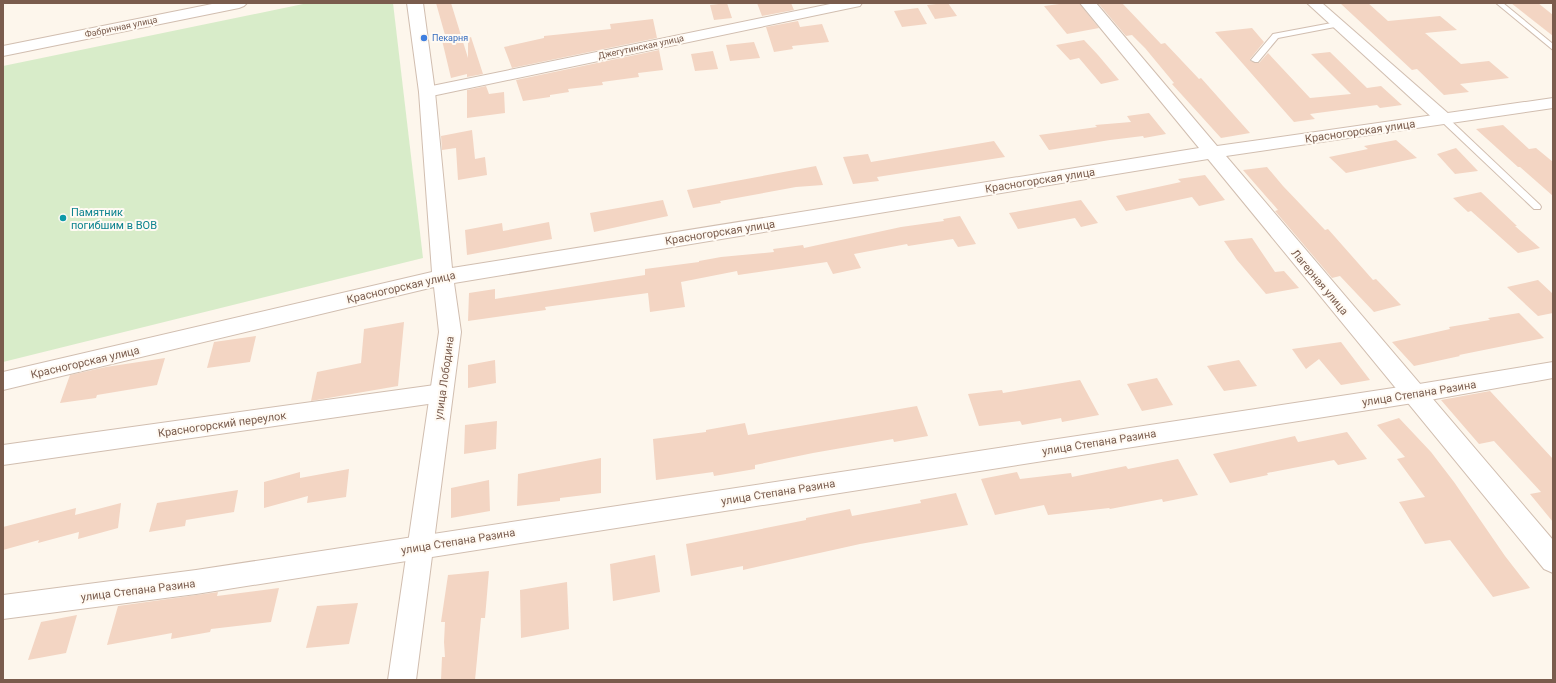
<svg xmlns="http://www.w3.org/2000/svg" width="1556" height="683" font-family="Roboto,sans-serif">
<rect width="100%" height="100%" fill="#fdf6ec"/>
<polygon fill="#d8ecc9" points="308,3 393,3 423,258 3,362 3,66"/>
<g fill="#f3d5c3">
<polygon points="436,3 451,3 468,58 468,38 471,37 483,74 467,77 467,74 451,78 441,36 445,35"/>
<polygon points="727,3 732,18 714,20 710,5"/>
<polygon points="757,3 791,3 794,10 762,16"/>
<polygon points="945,3 948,3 957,16 935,19 927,5"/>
<polygon points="1067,3 1079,3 1099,28 1067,34 1044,6"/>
<polygon points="1098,3 1122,3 1161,44 1165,43 1199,79 1201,78 1250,133 1221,138 1172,84 1174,83 1145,48 1132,35 1126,36"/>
<polygon points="1340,3 1368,3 1388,21 1440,16 1457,30 1425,33 1461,64 1489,61 1509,78 1460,84 1469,92 1444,95 1417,69 1412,70"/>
<polygon points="1511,3 1538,3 1553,15 1553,36"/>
<polygon points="918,8 927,24 902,27 894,11"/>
<polygon points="653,19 657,38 512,68 504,47 544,38 544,36 611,29 610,24"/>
<polygon points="798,21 800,27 822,24 829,42 792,46 793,49 774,52 766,27"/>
<polygon points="1252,28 1264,42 1250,59 1250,61 1259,63 1268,53 1310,98 1351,94 1311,54 1330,52 1367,88 1381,86 1402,105 1380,108 1377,105 1310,114 1315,119 1294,122 1215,32"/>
<polygon points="1084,40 1098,55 1119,80 1101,84 1079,58 1070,60 1056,45"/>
<polygon points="754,42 760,58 730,61 726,45"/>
<polygon points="659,50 663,70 638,73 639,77 602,82 603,85 568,89 569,92 550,95 550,97 523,101 516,80"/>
<polygon points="713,51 718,69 695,71 691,54"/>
<polygon points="486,86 489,94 504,92 505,113 467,118 467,90"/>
<polygon points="1149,113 1166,134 1144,138 1143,136 1110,140 1049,150 1039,135 1097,127 1095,125 1131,122 1127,116"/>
<polygon points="1503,125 1529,149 1536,148 1553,162 1553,196 1520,167 1518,167 1476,129"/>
<polygon points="472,130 475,159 485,157 487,175 458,180 456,148 442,150 441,136"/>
<polygon points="1396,140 1417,158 1346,173 1329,157 1368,149 1364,146"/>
<polygon points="994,141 1005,157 877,177 879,181 853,184 843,157 868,154 871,162"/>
<polygon points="1456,148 1478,171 1455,174 1437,154"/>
<polygon points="816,166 823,185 796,187 720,201 721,203 693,208 687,190"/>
<polygon points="1267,167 1283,186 1325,230 1328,229 1373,280 1376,279 1401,305 1374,312 1340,276 1332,278 1275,211 1278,210 1243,170"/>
<polygon points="1205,175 1225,200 1199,206 1192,197 1126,211 1116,196 1181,182 1178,179"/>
<polygon points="1481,192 1517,226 1515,226 1540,248 1518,253 1471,211 1468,212 1453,198"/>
<polygon points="663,200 668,216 594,232 590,213"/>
<polygon points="1081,200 1098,223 1081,227 1075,218 1018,229 1009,213"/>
<polygon points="960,216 976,244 958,247 953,239 908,246 907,244 854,254 861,268 833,274 827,262 738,275 737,271 681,282 685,307 650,312 648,293 545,307 546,310 468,321 469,293 495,289 495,299 645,275 645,269 699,262 699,261 721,257 774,252 773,249 803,245 804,248 901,227 944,221 943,219"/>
<polygon points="549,222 552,239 467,255 465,230 502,223 503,231"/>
<polygon points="1252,238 1275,272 1284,271 1299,288 1266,294 1237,260 1224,241"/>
<polygon points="1538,280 1553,294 1553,313 1538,316 1507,287"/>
<polygon points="1519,313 1544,338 1459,355 1460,356 1414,366 1392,342 1450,329 1449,327 1490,320 1488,318"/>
<polygon points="404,322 398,386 311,401 317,372 361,363 364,329"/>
<polygon points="256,336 250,362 207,368 214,342"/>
<polygon points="1341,342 1370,380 1341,385 1319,359 1306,369 1292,349"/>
<polygon points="165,358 157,385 97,395 96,398 60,403 70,375 106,367"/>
<polygon points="495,360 496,383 468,388 468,365"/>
<polygon points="1239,360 1257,386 1224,391 1207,366"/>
<polygon points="1157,378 1173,405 1142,411 1127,384"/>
<polygon points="1080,380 1099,415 1062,422 1061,418 1022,425 1020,421 979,426 968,394 1002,390 1003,393"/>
<polygon points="1490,391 1553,459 1553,522 1530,494 1541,492 1494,441 1479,444 1441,400"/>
<polygon points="917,406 928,436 894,442 893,439 813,453 755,465 755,469 714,476 713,472 656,480 653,439 706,432 706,430 745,423 748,435"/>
<polygon points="1399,418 1431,452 1454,482 1505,556 1530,588 1493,597 1450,540 1425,544 1399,502 1425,497 1397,459 1405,457 1377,425"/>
<polygon points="497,421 496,449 464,454 465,425"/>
<polygon points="1347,432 1367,459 1338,465 1334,460 1267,473 1268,475 1230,483 1213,454 1295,436 1298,442"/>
<polygon points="601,458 601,493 560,498 560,501 517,506 518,474"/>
<polygon points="1178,459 1198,495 1163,502 1162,499 1110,509 1109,508 1048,515 1044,505 995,515 981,479 1017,472 1020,479 1071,473 1072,477 1126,466 1128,469"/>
<polygon points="349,469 346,497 307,503 308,496 264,508 264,482 300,472 300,478"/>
<polygon points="489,480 490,511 451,518 451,488"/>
<polygon points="238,490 234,512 186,520 185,526 149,532 157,503"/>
<polygon points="956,493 968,525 860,544 743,570 743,566 691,576 686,544 806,520 806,518 850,509 852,516 921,503 920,500"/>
<polygon points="121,503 118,528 78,539 79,532 38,543 39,540 3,550 3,527 76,508 75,515"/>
<polygon points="655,555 660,592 613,601 610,564"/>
<polygon points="489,571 485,618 481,618 475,680 441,680 442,657 445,657 444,642 445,622 441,622 448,575"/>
<polygon points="567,582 569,629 521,638 520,590"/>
<polygon points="279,588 271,622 211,629 210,632 171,639 172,633 107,645 118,606 218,592 217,596"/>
<polygon points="358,603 349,644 306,648 317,606"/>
<polygon points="77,615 66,653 28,660 41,622"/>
</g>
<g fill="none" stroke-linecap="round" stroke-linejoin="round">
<defs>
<g id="service">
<polygon points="1496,3 1503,3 1553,44 1553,50"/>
<polygon points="1337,22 1341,24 1340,26 1278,38 1258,62 1255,62 1251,60 1273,34"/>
<polygon points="1441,117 1447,117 1540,205 1541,207 1540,209 1534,209 1441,121"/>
</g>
<g id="minor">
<polygon points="835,3 862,3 860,6 855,7 427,97 422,95 419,92 422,89 427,87"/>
<polygon points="1307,3 1322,3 1450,115 1452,119 1450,123 1444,124 1438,123"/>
<polygon points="1553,362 1553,378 1413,403 196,594 3,619 3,595 196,570 1413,385"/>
<polygon points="442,384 449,387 452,393 449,399 442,402 3,465 3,445"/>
</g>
<g id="tertiary">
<polygon points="217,3 247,3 244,6 239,8 3,56 3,46"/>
<polygon points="407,3 423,3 435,92 452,268 1199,148 1080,3 1096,3 1217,146 1553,98 1553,108 1226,156 1553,540 1553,573 1544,569 1208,159 454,283 461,332 416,680 388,680 439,332 434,287 3,390 3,372 432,272 419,92"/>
</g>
</defs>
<use href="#service" stroke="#d1beb0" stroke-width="2"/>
<use href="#minor" stroke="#d1beb0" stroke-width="2"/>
<use href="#tertiary" stroke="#d1beb0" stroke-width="2"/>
<use href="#service" fill="#fff" fill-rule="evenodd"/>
<use href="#minor" fill="#fff" fill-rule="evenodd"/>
<use href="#tertiary" fill="#fff" fill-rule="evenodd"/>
</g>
<circle fill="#3f7fe0" stroke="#fffaf3" stroke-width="1.5" cx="424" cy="38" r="4"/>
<circle fill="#0f9aa8" stroke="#fffaf3" stroke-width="1.5" cx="63" cy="218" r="4"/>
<g text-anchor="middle" stroke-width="4" stroke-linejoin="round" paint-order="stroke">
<g font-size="9" fill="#7a5c4d" stroke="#fffaf3">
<text transform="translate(121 27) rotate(-12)" y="3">Фабричная улица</text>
<text transform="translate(641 47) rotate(-12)" y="3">Джегутинская улица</text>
</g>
<g font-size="9" fill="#366cbe" stroke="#fffaf3" text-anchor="start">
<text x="432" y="41">Пекарня</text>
</g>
<g font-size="11" fill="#7a5c4d" stroke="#fffaf3">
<text transform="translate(1360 131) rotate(-8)" y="4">Красногорская улица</text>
<text transform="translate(1040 180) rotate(-9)" y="4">Красногорская улица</text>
<text transform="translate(720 232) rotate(-9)" y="4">Красногорская улица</text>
<text transform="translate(1320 282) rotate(50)" y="4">Лагерная улица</text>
<text transform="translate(401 287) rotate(-13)" y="4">Красногорская улица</text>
<text transform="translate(85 362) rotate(-13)" y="4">Красногорская улица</text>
<text transform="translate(444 378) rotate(-82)" y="4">улица Лободина</text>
<text transform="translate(1419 393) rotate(-9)" y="4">улица Степана Разина</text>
<text transform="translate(222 424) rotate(-8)" y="4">Красногорский переулок</text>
<text transform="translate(1099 442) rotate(-9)" y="4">улица Степана Разина</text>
<text transform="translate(778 492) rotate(-9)" y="4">улица Степана Разина</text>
<text transform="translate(458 541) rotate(-9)" y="4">улица Степана Разина</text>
<text transform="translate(138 590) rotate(-7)" y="4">улица Степана Разина</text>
</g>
<g font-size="11" fill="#0d838f" stroke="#fffaf3" text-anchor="start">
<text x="71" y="216">Памятник<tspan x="71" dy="13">погибшим в ВОВ</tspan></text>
</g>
</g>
<rect width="1556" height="683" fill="none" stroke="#7a5c4d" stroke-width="8"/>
</svg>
